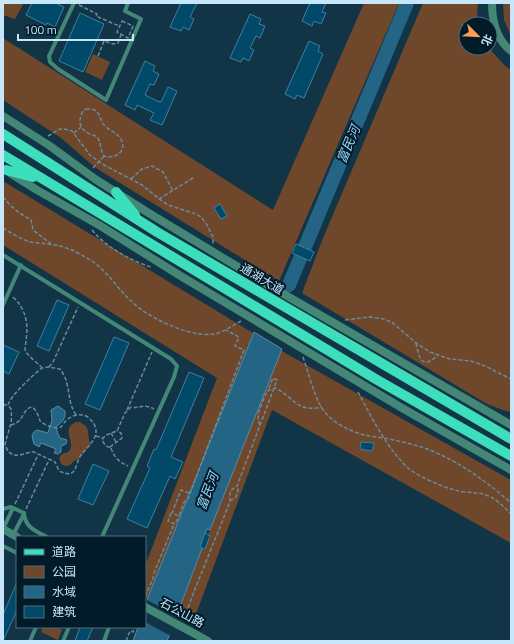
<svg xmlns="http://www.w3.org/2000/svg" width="514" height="644" font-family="'Titillium Web','Noto Sans SC',sans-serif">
<rect width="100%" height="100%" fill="#113446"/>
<g fill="#6f472b">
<polygon points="3,3 24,3 15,19 3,15"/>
<polygon points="364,3 399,3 279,281 99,170 91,164 61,138 3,100 3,38 273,210"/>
<polygon points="423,3 478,3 477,15 479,24 466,24 466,48 489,48 505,66 511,70 511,412 503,410 487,404 302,293 323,238"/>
<polygon points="503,3 511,3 511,36 504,20"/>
<polygon points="93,54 110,62 102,80 85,72"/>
<polygon points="3,181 253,333 152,600 145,596 145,566 217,378 3,245"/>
<polygon points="280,350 511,480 511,543 272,410 193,622 177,614"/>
<path d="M76,422H80L86,426C90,433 87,438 91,444L79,459L74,461L70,465L65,466L61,464L59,458L62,454C64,453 66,453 68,452C78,444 59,429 76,422Z"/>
<polygon points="43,627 55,627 62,630 58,640 41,632"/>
</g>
<g fill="#246485" stroke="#558ba8">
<polygon points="254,332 282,349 210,530 207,529 201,544 203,546 167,641 133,641 138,627 145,627 145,606 148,597"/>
<path d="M58,406L65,411C66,419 62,422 56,427L58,434L60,438L67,440L66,444L61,446V452L58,454L54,453L56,449L41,443L39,447L34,444L32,436L34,432L37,430L48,433L52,420L51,410Z"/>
</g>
<polygon fill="#113446" points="145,599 179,616 171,636 145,622"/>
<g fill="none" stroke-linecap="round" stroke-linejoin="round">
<polyline stroke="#246485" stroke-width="14" points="289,285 407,3"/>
</g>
<g fill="#004969" stroke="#3f7fa2">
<polygon points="32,3 55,3 64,7 55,27 47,23 46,25 26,15"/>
<polygon points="181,3 197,3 190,17 194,19 189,30 183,27 181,31 170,27"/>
<polygon points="310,3 326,3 322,12 326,13 321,24 314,21 312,26 302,21"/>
<polygon points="80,13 104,24 83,72 59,61"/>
<polygon points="250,14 261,19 259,24 265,26 260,38 256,36 250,48 254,50 249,61 243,58 241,62 230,58"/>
<polygon points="309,41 320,46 318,51 323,54 304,98 297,95 295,99 285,94"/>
<polygon points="145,61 155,66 153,71 159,74 154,85 150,84 145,95 159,102 159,101 161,102 168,87 177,91 162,125 150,120 154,113 137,105 135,110 125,105"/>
<polygon points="220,204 227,216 221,219 214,208"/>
<polygon points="296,244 314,252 310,261 292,253"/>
<polygon points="57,300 69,305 49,351 37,346"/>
<polygon points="114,337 129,343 100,410 85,404"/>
<polygon points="3,345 19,352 9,374 3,371"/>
<polygon points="189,372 204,378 171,457 183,462 175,479 170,476 147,528 127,519 150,468 147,466 154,449 156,450"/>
<polygon points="361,442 374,443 372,451 360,449"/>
<polygon points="93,464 109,471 93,505 78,499"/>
<polygon points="205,533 210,536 205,549 200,547"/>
<polygon points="17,582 17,610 3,641 3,615"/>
<polygon points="80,627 93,627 87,641 75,641"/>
</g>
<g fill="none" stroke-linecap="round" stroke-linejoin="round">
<g stroke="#6a8b9e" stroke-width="1.5" stroke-dasharray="4 2" stroke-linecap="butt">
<polyline points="79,5 97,14 96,16 119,26"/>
<polygon points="122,21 133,26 128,38 117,32"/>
<polyline points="98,56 104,41 113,44 118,43 121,35"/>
<path d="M86,109C102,108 98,119 105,126C110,131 116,132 120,138C129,150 115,160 104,156C100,150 101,141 97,137C95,135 91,135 88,133C79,129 78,119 83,111Z"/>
<polyline points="74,133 81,127"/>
<polyline points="48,136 60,129 64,129 72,131 90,155 104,165 142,185 158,198 168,205 196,214 201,217 207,225 213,237 213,244"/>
<polyline points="93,168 104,156"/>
<polyline points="131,179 142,169 152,166 163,172 173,191"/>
<path d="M3,197C11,207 20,214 31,220L33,230L51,244"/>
<polyline points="159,199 193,178"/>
<path d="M3,228C11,233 21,239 30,242C36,243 42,243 48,244C61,245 74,250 85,257C105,267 115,286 131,301C147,317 190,338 214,334C224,332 232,326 241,321"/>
<path d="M92,230C106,247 129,260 151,267"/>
<path d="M13,297C25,308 29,323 26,340C26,344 24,349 26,352C29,357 38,363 42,368"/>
<polyline points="345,320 370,317 384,319 393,323 416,343 430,352 450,359 471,361 485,366 511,379"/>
<path d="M416,343C419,359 422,370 438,355"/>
<path d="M303,357C308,371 315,400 324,411C333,423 351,432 365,435C373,437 381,437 389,439C403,442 417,445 430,450C461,463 486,481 511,503"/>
<polyline points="49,367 53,362 78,307"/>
<path d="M358,392C372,418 386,447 408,468C418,476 442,487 455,490C461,492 469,492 476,493C492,494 500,503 511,514"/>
<polyline points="3,404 8,406"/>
<polyline points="127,410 152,352"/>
<path d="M11,425C14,424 17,423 20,420C22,418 23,414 25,412C33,400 38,414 40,421C45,425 55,430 61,427C63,425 64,422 67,420C72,414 84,413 89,418C105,433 90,444 81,455C74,465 78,480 59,471L55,462L34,452H31C19,455 11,460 5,445C8,429 13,426 11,409L8,405C10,396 33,375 42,368L49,367L60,369C63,373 66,378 67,384C70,396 69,404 76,415"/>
<path d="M260,425C255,416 262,403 266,394L267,391L275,388C293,396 296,413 322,407"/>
<polyline points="111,433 116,442"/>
<polyline points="96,436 103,438"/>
<path d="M110,447H108L105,445L102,440C105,434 112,433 117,431L125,413L131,407C141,409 142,403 154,409"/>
<polyline points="110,447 122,438 121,433 117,431"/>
<path d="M111,448C114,457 119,462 128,466"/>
<polyline points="189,493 181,490 172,513 179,516 184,502 188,499 244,350 235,346 239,337 226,330"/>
<polyline points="230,501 236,497 238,490 237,486"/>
<polyline points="15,504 38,455"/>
<polyline points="26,509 49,460"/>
<polyline points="171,513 168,521 175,524 179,516"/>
<polyline points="145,596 153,579 154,573 174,524"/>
<polyline points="184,619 193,594 222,522 230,501 230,491 237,486 277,380 273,378 269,388 271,389"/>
<polyline points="126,641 130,631 133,632 135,627"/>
</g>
<g stroke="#458776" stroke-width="4">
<polyline points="74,3 49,56 50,62 58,69 106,100 141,19 125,11 128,3"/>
<polyline points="3,255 171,359 177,366 174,377 102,537"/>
<polyline points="3,305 21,265"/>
<polyline points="3,509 11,507 24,513"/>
<path d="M24,513C25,527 35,531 47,537"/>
<polyline points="3,529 13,508"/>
<polyline points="13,535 24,514"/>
<polyline points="3,546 17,553"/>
<polyline points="30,641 36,627"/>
<polyline points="63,641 69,627"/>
<polyline points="104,641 109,627"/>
</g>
<g stroke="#458776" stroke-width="8">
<path d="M492,3C492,21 496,39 511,51"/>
<polyline points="3,116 50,146 95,179 147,212 268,285 511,425"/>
<polyline points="10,173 37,190 99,225 179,275 402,408 511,470"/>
</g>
<g stroke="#458776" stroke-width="8">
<polyline points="3,529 17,537"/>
<polyline points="145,607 208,641"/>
</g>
<g stroke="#3ddebc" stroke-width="10">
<polyline points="3,134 157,232 511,439"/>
<polyline points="3,155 379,381 511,456"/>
<polyline points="6,170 33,177"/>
<polyline points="116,192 135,215"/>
</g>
</g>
<g text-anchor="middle" stroke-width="4" stroke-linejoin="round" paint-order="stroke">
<g font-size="12" fill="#c7e6fa" stroke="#011b29">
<text transform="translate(262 279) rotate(31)" y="4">通湖大道</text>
<text transform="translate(182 613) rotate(28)" y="4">石公山路</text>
</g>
<g font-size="13" font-style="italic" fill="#98d5f9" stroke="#011b29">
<text transform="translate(348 144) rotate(-67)" y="5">富民河</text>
<text transform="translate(207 491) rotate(-69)" y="5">富民河</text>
</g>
</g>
<rect width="514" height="644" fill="none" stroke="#c7e6fa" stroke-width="8"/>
<rect x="16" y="536" width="130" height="92" fill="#011b29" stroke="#506c7d"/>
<rect x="24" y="549" width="20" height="6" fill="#3ddebc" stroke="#506c7d"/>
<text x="52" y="556" font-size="12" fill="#c7e6fa">道路</text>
<rect x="24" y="566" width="20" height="12" fill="#6f472b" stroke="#506c7d"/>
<text x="52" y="576" font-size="12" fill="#c7e6fa">公园</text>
<rect x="24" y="586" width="20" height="12" fill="#246485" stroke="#506c7d"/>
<text x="52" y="596" font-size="12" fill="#c7e6fa">水域</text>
<rect x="24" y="606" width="20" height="12" fill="#004969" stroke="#506c7d"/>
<text x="52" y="616" font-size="12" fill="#c7e6fa">建筑</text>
<g transform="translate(478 36) rotate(114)"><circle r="19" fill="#011b29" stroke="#506c7d"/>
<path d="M0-3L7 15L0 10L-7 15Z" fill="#fd9c55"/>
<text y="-6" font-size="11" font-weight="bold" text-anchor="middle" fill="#c7e6fa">北</text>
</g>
<path d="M18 34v6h115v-6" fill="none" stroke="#c7e6fa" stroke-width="2"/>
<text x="24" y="34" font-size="12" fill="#c7e6fa" stroke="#011b29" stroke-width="3" paint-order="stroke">100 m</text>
</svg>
